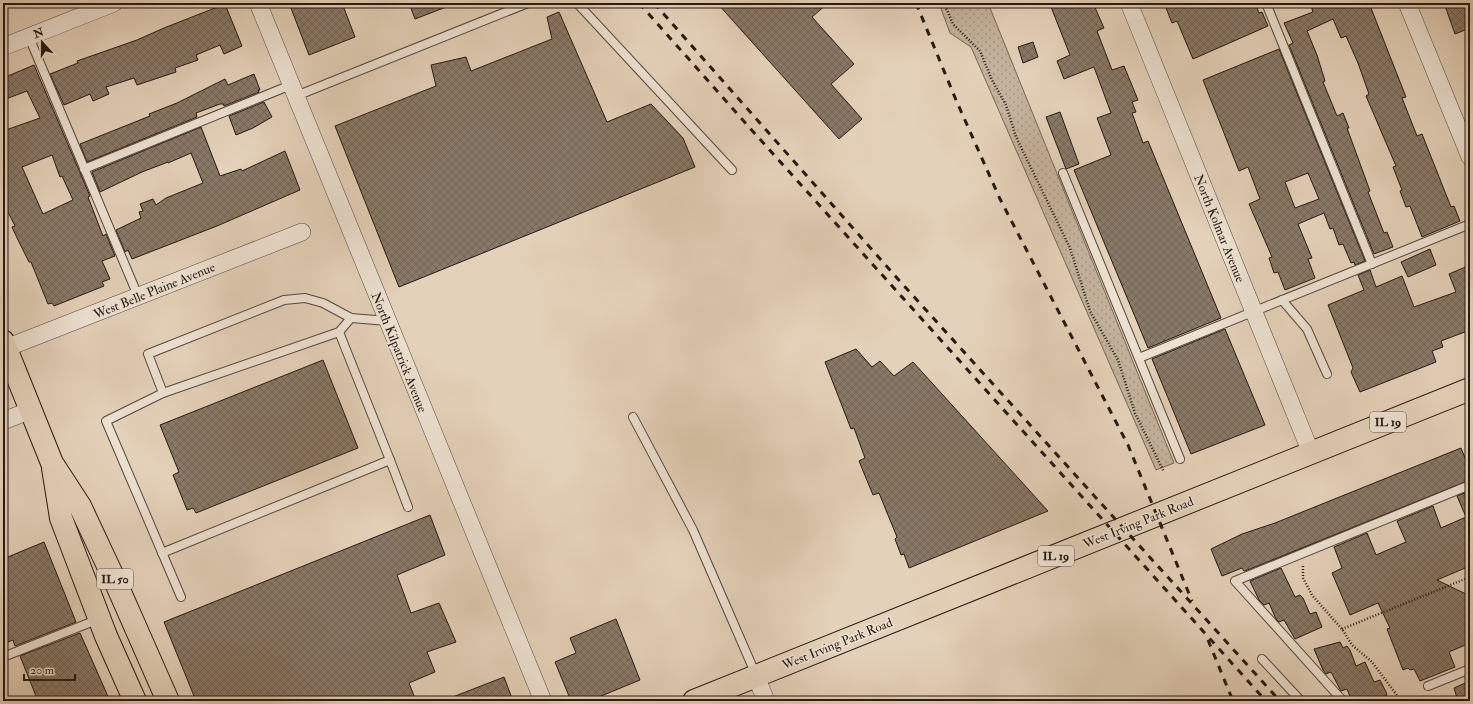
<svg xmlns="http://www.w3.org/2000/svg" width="1473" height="704" font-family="'IM FELL Double Pica',serif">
<defs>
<pattern id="park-dots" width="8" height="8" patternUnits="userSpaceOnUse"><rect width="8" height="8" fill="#c4b29c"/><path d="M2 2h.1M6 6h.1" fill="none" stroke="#a89885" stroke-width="1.8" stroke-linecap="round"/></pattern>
<pattern id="building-cross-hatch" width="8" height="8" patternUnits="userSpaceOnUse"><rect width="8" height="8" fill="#897968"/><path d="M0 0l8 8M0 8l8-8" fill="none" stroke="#706254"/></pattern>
</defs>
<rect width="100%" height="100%" fill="#e4d1b9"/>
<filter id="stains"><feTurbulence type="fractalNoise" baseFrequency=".005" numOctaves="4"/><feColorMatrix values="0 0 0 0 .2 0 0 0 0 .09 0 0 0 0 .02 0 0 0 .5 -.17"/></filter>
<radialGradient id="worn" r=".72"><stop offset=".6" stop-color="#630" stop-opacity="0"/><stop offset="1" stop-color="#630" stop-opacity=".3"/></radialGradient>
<polygon fill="url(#park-dots)" stroke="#756656" points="939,3 988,3 1174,463 1156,470 971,47 950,33"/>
<g fill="url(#building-cross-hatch)" stroke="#261911" fill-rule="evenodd">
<polygon points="289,3 342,3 355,37 309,55"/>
<polygon points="409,3 454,3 454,4 415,19"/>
<polygon points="717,3 828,3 812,17 854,64 831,84 862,119 839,139"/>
<polygon points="1064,3 1093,3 1104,28 1097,31 1112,70 1124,66 1138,100 1132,102 1136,112 1132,113 1143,143 1148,141 1221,318 1148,348 1074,170 1111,155 1097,118 1111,113 1094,67 1064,79 1057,61 1070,55 1051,7"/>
<polygon points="1179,3 1255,3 1259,13 1262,12 1268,26 1193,59 1177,21 1172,23 1166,8"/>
<polygon points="1310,3 1369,3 1406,97 1402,98 1417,136 1422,134 1451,207 1454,206 1460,221 1422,237 1410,206 1406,207 1400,191 1402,190 1393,167 1396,166 1366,96 1369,94 1358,63 1346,36 1341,38 1333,19 1307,31 1317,55 1325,81 1323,82 1337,116 1343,113 1349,128 1347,128 1370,191 1368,192 1384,233 1387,232 1393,247 1374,254 1289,45 1293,43 1284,23 1313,12"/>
<polygon points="1444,3 1470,3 1470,28 1455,34"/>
<polygon points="225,4 242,46 224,54 220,45 196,55 198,60 175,68 176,72 137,85 134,78 106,87 109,94 93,101 90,94 64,105 50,74 78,63 77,61 137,40 164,28"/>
<polygon points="559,12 607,122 651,104 683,138 695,167 399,287 335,126 436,86 431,65 466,57 471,71 552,39 547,17"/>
<polygon points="1033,42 1038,57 1023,63 1018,47"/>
<path d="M1279,49L1365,261L1355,265L1354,262L1351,263L1343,244L1339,245L1333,228L1330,229L1324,213L1298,224L1312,258L1308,259L1315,278L1285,290L1278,272L1274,273L1269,258L1272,257L1249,204L1260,199L1248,167L1239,171L1203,80ZM1308,173L1319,199L1295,208L1285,182Z"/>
<path d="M34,65L90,196L88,197L103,236L106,234L115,256L102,261L110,279L102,282L104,286L54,306L52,303L48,304L31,262H29L19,242L12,227L15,226L3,202V131L40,118L27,91L3,100V78ZM52,155L60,177L62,176L73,200L43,214L22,167Z"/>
<polygon points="254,74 260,90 258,90 259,92 224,106 223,104 220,104 196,113 197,117 87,162 80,144 150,116 149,114 177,103 225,79 228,85"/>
<polygon points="264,102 272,117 253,128 236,135 229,116"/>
<polygon points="1060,112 1079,164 1066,169 1046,117"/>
<polygon points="201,127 220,176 241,169 242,171 285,151 300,190 217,226 132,259 128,250 125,252 116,230 141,218 139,212 143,211 140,204 153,199 156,205 166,198 203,183 191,153 168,163 168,162 142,172 100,192 92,172"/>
<polygon points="1430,249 1436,265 1408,277 1401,262"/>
<polygon points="1470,265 1470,330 1441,341 1443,347 1432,351 1436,362 1360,392 1351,372 1353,368 1328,305 1364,290 1358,275 1370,270 1376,287 1402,276 1414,307 1456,292 1449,274"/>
<polygon points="1225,329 1265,425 1191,454 1152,359"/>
<polygon points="856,349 872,367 880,361 894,376 913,362 1048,511 909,568 904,554 901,555 895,539 897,537 879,493 873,495 859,461 865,458 854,428 851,429 825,362"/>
<polygon points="323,360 358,448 196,513 193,508 187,510 173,475 179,472 160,425"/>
<polygon points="1461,448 1470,470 1470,480 1245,571 1244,571 1242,568 1222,576 1211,549 1242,534 1275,523"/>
<polygon points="1470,491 1470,566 1437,580 1470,596 1470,643 1449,652 1455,667 1420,681 1414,669 1410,670 1408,668 1403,670 1387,629 1390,628 1378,603 1350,615 1332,573 1342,568 1334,547 1367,533 1376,555 1406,542 1397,521 1433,506 1441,528 1466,517 1457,496"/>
<polygon points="430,515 445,555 397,575 411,613 439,603 456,642 427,652 435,672 409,683 416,701 196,701 164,622"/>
<polygon points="44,542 76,622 15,646 13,640 3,644 3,559"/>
<polygon points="1281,568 1295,597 1300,595 1303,598 1310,614 1316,612 1322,627 1295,639 1284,620 1279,622 1276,619 1269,603 1264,605 1259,600 1250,581"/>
<polygon points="616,619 640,680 589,701 571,701 555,662 576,653 570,638"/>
<polygon points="80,633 110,701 38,701 20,656"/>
<polygon points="1340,642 1343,648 1347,646 1350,650 1356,666 1365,662 1374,682 1380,680 1387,694 1386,696 1374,701 1352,701 1347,689 1341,691 1331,672 1326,674 1323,670 1314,649"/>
<polygon points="504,677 513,701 446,701 445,700"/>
<polygon points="1470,681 1470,701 1458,701 1454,688"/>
</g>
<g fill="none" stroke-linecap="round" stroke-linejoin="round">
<defs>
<g id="service">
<polyline points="577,3 732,170"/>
<polyline points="1266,3 1372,264"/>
<polyline points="29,37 138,296"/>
<polyline points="296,96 528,3"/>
<polyline points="84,169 291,85"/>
<polyline points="1063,173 1180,459"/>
<polyline points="1282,300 1307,329 1327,374"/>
<polyline points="339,332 390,460"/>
<polyline points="1139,358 1470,224"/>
<polyline points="163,393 339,332 351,318"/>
<polyline points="633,417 693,530 756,675"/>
<polyline points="162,553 390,460 408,507"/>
<polyline points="181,597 106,421 163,393 148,354 284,300 305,298 323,303 351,318 388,321"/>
<polyline points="3,657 99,619"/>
<polyline points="1262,659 1301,701"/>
<polyline points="1428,686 1470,669"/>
<polyline points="1343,701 1235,581 1470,485"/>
</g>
<g id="minor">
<polyline points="258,3 543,701"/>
<polyline points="1129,3 1311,453"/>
<polyline points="1407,3 1470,157"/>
<polyline points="3,47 114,3"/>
<polyline points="6,348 302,232"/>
<polyline points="3,421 31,410"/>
<polyline points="756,676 766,701"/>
</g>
<g id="primary">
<polyline points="3,341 52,463 80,506 116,583 168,701"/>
<polyline points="53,468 61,518 106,636 135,701"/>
<polyline points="694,701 1470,389"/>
</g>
</defs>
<use href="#service" stroke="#56473b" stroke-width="10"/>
<use href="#minor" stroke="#56473b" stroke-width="18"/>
<use href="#primary" stroke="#261911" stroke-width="24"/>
<g stroke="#261911" stroke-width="2.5" stroke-dasharray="1 2" stroke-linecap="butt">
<polyline points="944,3 953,24 980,51 992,80 1006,105 1016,137 1070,248 1090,311 1118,360 1135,413 1164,472"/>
<polyline points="1303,566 1303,578 1312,595 1342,629 1352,645 1372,662 1399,698 1404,701"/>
<polyline points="1342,629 1470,577"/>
</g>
<use href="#service" stroke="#ede1d2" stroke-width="8"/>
<use href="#minor" stroke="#ede1d2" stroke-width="17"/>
<use href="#primary" stroke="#e4d1b9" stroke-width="22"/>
<g stroke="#261911" stroke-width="3" stroke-dasharray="7 7" stroke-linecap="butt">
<polyline points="639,3 757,136 1266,701"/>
<polyline points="654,3 897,278 1280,701"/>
<polyline points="916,3 956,100 1000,199 1128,445 1192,601"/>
<polyline points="1208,640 1233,701"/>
</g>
</g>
<g text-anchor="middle" stroke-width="3" stroke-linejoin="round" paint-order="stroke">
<g fill="#ede1d2" stroke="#62554b" stroke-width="1">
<rect x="1370" y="412" width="36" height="20" rx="3"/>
<rect x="1038" y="546" width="36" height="20" rx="3"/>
<rect x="97" y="569" width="36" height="20" rx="3"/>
</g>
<g font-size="12" font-weight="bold" fill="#261911">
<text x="1388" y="426">IL 19</text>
<text x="1056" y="560">IL 19</text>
<text x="115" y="583">IL 50</text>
</g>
<g font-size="13" fill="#261911" stroke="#ede1d2">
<text transform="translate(1220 228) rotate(68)" y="5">North Kolmar Avenue</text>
<text transform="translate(154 290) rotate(-22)" y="5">West Belle Plaine Avenue</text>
<text transform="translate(400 352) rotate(68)" y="5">North Kilpatrick Avenue</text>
<text transform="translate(1138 522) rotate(-22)" y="5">West Irving Park Road</text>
<text transform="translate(837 643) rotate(-22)" y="5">West Irving Park Road</text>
</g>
</g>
<rect width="1473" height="704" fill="none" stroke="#e4d1b9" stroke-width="16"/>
<rect x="4" y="4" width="1465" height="696" fill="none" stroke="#261911" stroke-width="2"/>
<rect x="8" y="8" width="1457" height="688" fill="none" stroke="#261911"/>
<g transform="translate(42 42) rotate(339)" stroke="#ede1d2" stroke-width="3" paint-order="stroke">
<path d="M0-3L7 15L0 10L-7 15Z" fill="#261911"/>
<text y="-6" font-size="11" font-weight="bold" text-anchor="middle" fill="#261911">N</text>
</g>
<path d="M24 674v6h51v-6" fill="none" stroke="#261911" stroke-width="2"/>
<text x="30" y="674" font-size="12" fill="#261911" stroke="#ede1d2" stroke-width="3" paint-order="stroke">20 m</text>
<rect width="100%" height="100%" filter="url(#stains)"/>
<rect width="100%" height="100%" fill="url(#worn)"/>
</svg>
